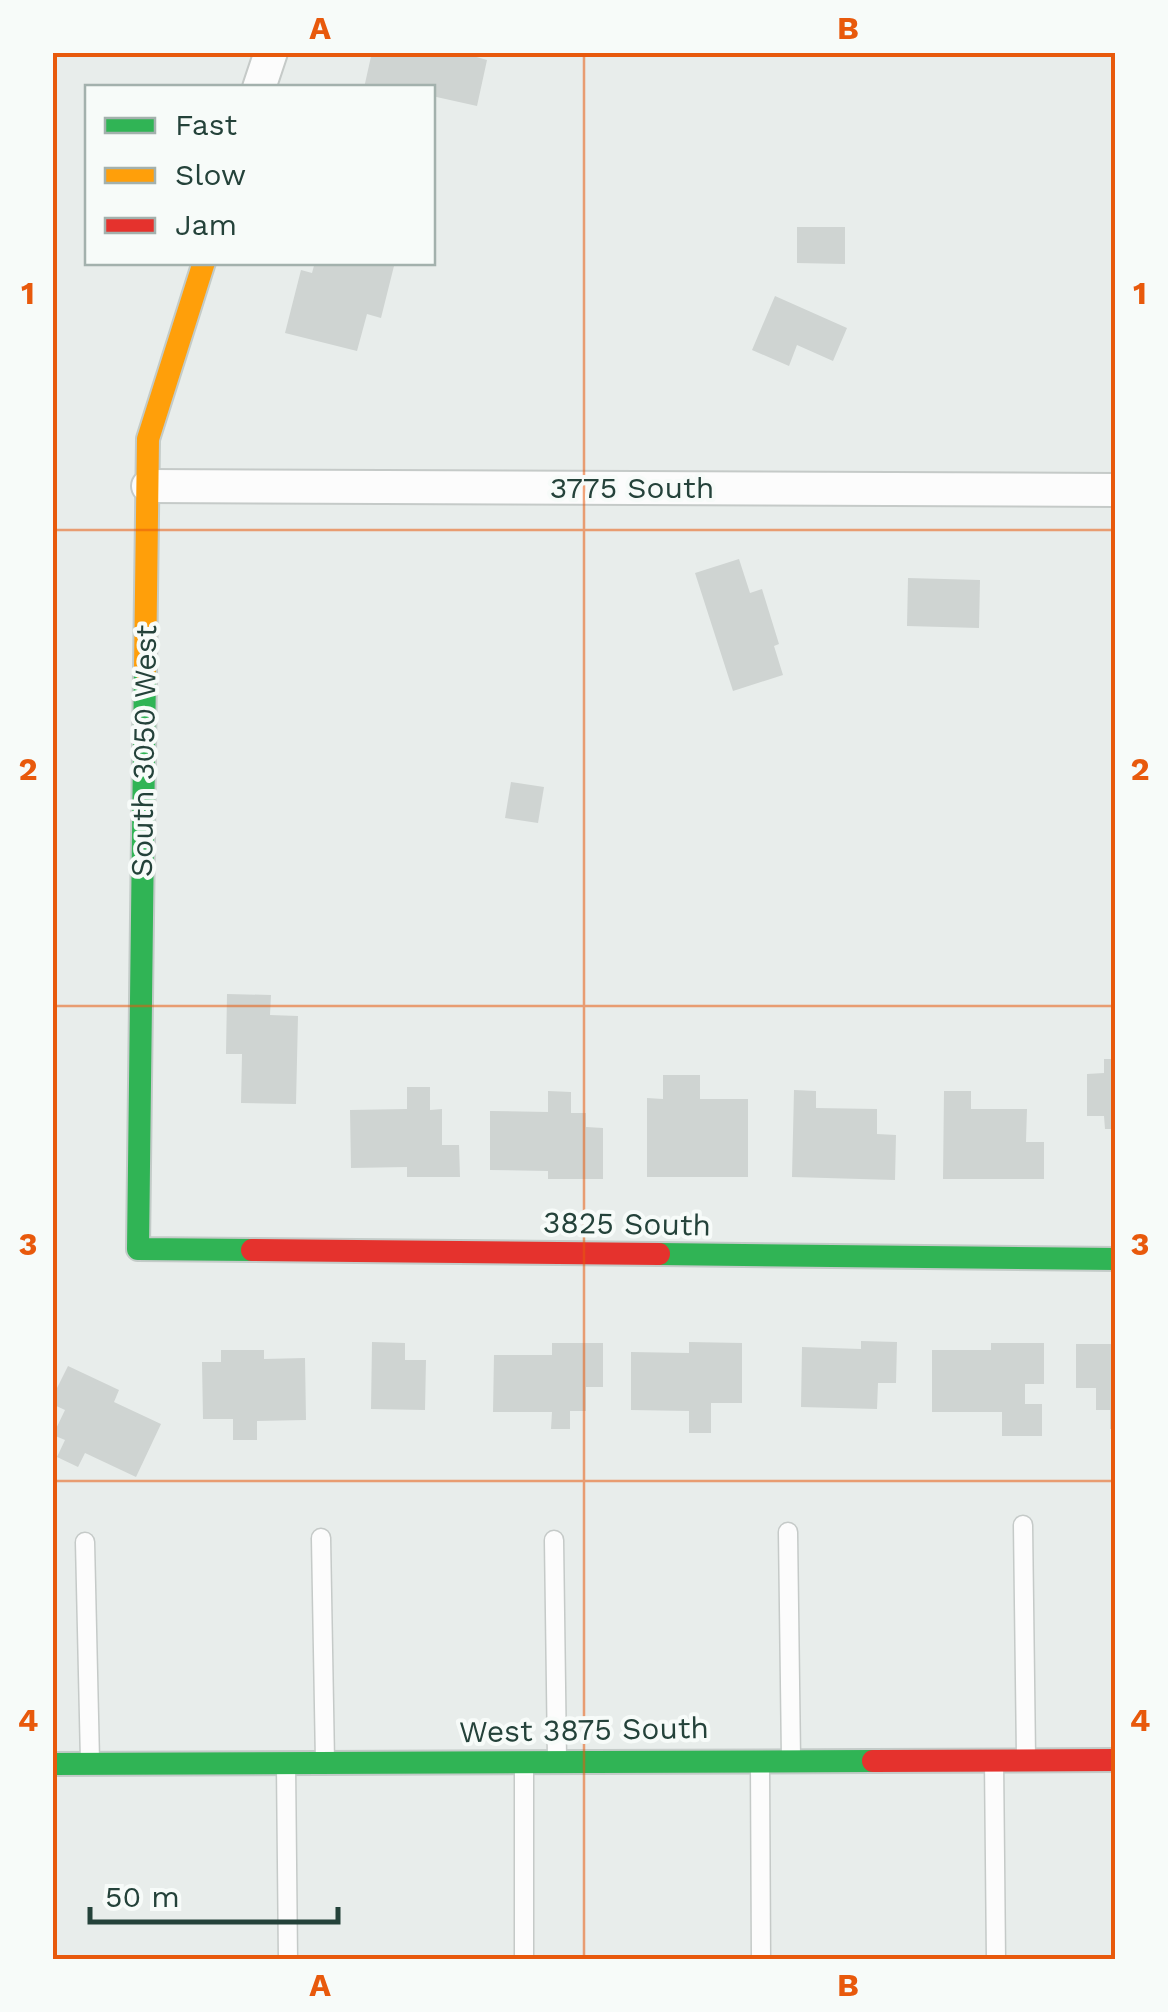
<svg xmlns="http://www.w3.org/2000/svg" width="1168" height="2012" font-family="'Work Sans',sans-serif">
<rect width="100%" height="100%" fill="#e8edeb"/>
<g fill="#cfd4d2">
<polygon points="372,52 459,52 487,60 477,106 432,96 432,88 364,88"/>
<polygon points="797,227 845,227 845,264 797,263"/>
<polygon points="315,262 394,266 381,318 367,314 357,351 285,333 301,270 312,273"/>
<polygon points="775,296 847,328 833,361 797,345 789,366 752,350"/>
<polygon points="739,559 750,593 762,589 779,644 774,646 783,675 733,691 695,573"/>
<polygon points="908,578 980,580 979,628 907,626"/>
<polygon points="511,782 544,787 538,823 505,818"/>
<polygon points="227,994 271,995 270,1015 298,1016 296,1104 241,1103 242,1054 226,1054"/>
<polygon points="1104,1059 1116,1059 1116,1129 1105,1129 1104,1116 1087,1116 1087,1074 1104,1073"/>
<polygon points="663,1075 700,1075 700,1099 748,1099 748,1177 647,1177 647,1098 663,1099"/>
<polygon points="407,1087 430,1087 430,1110 442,1109 442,1145 459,1145 460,1177 407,1177 407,1167 351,1168 350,1110 407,1109"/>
<polygon points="794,1090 816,1091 816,1108 877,1109 877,1134 896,1135 895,1180 792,1177"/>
<polygon points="548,1091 571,1092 571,1113 586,1113 586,1127 603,1128 603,1179 548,1179 548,1171 490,1170 490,1111 548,1112"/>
<polygon points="944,1091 971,1091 971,1109 1027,1109 1026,1142 1044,1142 1044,1179 943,1179"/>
<polygon points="861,1341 897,1342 896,1383 878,1383 877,1409 801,1407 802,1347 861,1349"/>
<polygon points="372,1342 405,1343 405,1360 426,1360 425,1410 371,1409"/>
<polygon points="689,1342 742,1343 742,1403 711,1403 711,1433 689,1433 689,1411 631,1410 631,1352 689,1353"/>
<polygon points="552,1343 603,1343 603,1387 586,1387 586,1411 570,1411 570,1429 551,1429 552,1412 493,1412 494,1355 552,1355"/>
<polygon points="991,1343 1044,1343 1044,1384 1025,1384 1025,1404 1042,1404 1042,1436 1002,1436 1002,1412 932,1412 932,1350 991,1350"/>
<polygon points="1076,1344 1116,1344 1116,1429 1110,1429 1110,1410 1096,1410 1096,1388 1076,1388"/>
<polygon points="221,1350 264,1350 264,1359 305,1358 306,1420 257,1421 257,1440 233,1440 233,1419 203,1419 202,1362 221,1362"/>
<polygon points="68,1366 119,1390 114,1402 161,1424 136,1477 85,1453 78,1467 57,1457 65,1440 53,1435 65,1410 52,1404 52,1398"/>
</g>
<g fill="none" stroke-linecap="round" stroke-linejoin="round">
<defs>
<g id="lane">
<polyline points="1023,1525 1026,1757"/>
<polyline points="788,1532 791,1758"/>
<polyline points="321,1538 325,1762"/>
<polyline points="554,1540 557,1759"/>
<polyline points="85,1542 90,1761"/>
<polyline points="994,1760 996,1960"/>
<polyline points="760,1764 761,1960"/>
<polyline points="286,1765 288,1960"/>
<polyline points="524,1765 524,1960"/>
</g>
<g id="street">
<polyline points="259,88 271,52"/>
<polyline points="148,486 1116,490"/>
</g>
<g id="fast">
<polyline points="145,670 138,1249 252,1250"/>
<polyline points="659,1254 1116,1259"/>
<polyline points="52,1764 873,1761"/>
</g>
<polyline id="slow" points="145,670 148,439 204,262"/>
<g id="jam">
<polyline points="252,1250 659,1254"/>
<polyline points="873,1761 1116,1760"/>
</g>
</defs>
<use href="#lane" stroke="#c5cac8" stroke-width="21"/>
<use href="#street" stroke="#c5cac8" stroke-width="36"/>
<use href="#fast" stroke="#c3cbc8" stroke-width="26"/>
<use href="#slow" stroke="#c3cbc8" stroke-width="26"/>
<use href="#jam" stroke="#c3cbc8" stroke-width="26"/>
<use href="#lane" stroke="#fcfcfc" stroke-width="18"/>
<use href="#street" stroke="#fcfcfc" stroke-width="32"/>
<use href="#fast" stroke="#30b455" stroke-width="22"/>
<use href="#slow" stroke="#ff9f0a" stroke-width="22"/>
<use href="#jam" stroke="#e5322d" stroke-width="22"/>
</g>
<path fill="none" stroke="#e8590c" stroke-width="2.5" stroke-opacity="0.55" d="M584,52V1960M52,530H1116M52,1006H1116M52,1481H1116"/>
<g text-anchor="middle" stroke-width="8" stroke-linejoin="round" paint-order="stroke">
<g font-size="30" fill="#24423a" stroke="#f7fbf9">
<text x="632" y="498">3775 South</text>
<text transform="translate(144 751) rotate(-89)" y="10">South 3050 West</text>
<text transform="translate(627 1224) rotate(1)" y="10">3825 South</text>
<text transform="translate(584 1730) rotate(-1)" y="10">West 3875 South</text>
</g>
</g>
<rect width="1168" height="2012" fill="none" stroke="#f7fbf9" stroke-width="110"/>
<rect x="85" y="85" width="350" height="180" fill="#f7fbf9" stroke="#a3b1ad" stroke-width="2.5"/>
<rect x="105" y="118" width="50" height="15" fill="#30b455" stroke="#a3b1ad" stroke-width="2.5"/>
<text x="175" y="135" font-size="30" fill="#24423a">Fast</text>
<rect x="105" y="168" width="50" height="15" fill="#ff9f0a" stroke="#a3b1ad" stroke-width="2.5"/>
<text x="175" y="185" font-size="30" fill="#24423a">Slow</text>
<rect x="105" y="218" width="50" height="15" fill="#e5322d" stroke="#a3b1ad" stroke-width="2.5"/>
<text x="175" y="235" font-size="30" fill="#24423a">Jam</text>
<path d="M90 1907v15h248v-15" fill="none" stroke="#24423a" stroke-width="5"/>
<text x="105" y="1907" font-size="30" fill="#24423a" stroke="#f7fbf9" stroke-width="8" paint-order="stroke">50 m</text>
<rect x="55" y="55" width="1058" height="1902" fill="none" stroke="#e8590c" stroke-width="4"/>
<g font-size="32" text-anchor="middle" font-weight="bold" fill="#e8590c">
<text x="320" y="39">A</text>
<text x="848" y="39">B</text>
<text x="28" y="304">1</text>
<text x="1140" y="304">1</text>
<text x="28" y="780">2</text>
<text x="1140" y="780">2</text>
<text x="28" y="1255">3</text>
<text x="1140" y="1255">3</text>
<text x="28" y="1731">4</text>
<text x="1140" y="1731">4</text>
<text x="320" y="1996">A</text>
<text x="848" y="1996">B</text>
</g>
</svg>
